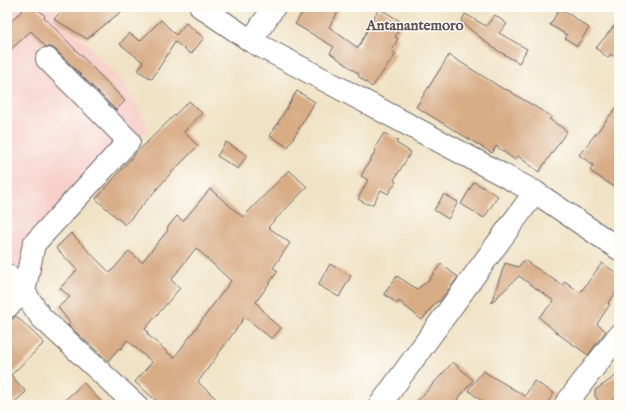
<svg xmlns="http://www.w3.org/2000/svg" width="626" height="412" font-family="'IM FELL English',serif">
<rect width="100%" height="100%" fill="#fdfcf7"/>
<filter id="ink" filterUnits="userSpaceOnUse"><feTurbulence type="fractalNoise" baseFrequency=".025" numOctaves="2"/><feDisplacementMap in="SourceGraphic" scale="8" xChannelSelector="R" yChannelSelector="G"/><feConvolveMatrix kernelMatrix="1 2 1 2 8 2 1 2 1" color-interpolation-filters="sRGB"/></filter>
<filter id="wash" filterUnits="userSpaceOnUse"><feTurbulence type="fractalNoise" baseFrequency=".012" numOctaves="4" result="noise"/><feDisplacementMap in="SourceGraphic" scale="16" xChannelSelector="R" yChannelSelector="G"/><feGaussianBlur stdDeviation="0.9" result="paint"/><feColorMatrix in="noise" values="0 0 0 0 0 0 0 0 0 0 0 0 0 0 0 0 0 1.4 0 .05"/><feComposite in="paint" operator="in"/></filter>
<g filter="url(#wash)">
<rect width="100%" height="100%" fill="#f0e2c4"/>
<polygon fill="#f7d0ca" points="7,7 54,7 57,13 124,83 149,128 16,270 7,271"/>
<g id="blocks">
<g fill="#d8ac85" fill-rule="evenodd">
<polygon points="26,7 36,7 45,16 44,17 125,101 116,110 56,50 51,47 46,47 31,31 7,53 7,25"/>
<polygon points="65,7 127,7 87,39 54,19"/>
<polygon points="306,7 341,7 329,27 358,48 379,8 403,23 395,37 398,38 392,51 396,54 372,87 358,76 359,74 330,53 334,47 295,24"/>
<polygon points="560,8 589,28 577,46 565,38 567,35 550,25"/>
<polygon points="465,14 486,26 495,15 507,24 499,33 527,49 519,63 495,49 461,22"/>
<polygon points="161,20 176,35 186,23 204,38 191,54 175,42 152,79 138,71 143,62 120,44 129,33 140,41"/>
<polygon points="619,20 619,60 611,54 608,58 596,48"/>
<polygon points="449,55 505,90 506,89 552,117 549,119 567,131 539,172 518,156 515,160 496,146 492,153 416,107"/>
<polygon points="297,91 315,102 288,147 270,136"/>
<polygon points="189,101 202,113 184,132 198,146 171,173 125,225 96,199 135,154"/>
<polygon points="619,104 619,190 590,171 593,165 579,155"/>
<polygon points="384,133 398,141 396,143 411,152 394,180 396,182 388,194 381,190 373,204 367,204 358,199 368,180 361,176 376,150 374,149"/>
<polygon points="226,142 247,155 238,169 217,156"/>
<path d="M289,170L307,187L268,227L290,243L273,268L278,271L256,302L272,321L281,328L272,339L245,317L198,382L223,405H161L135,382L152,362L127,340L121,349L119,348L108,361L68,325L70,323L58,307L70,297L60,288L77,270L56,248L71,233L110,273L129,251L142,262L168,230L167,228L177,216L183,221L210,189L243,217ZM196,248L231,281L213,305L174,358L147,334L148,332L145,329L180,288L171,280Z"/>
<polygon points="474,182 498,196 484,218 461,204"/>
<polygon points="444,194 458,202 448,219 434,210"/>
<polygon points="524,260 562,285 565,281 580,293 602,263 619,275 619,288 608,303 610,304 597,324 606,331 588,355 557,333 539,317 554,301 519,276 491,303 505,263 518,267"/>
<polygon points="330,264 351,276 339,297 318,285"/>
<polygon points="441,264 458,277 439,302 437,301 422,320 399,301 398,304 384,294 397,276 417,289 428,281"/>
<polygon points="16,316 44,343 11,375 26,392 11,405 7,405 7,323"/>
<polygon points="453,362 473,380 453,405 414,405"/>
<polygon points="483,371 525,396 534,381 554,393 546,405 487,405 468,390"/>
<polygon points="619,374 619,395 604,405 601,405 595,396 595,390"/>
<polygon points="84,383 104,405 59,405"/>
</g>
</g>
</g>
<g filter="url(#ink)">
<use href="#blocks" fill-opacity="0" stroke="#6a656b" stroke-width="1"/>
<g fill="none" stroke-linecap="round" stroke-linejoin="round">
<defs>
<g id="street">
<polyline points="201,7 251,41"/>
<polyline points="274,7 251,41 535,192 619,249"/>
<polyline points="7,275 24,292 41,317 136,405"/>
<polyline points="7,307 24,292 34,244 129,141 47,59"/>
<polyline points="380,405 535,192"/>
<polyline points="565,405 619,335"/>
</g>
</defs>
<use href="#street" stroke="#6a656b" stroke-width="24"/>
<use href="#street" stroke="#fff" stroke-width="22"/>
</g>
</g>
<g text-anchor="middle" stroke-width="3" stroke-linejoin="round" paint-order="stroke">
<g font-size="15" font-weight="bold" fill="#625255" stroke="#fdfcf7">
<text x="415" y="30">Antanantemoro</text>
</g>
</g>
<rect width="626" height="412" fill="none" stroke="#fdfcf7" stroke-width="24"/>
</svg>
